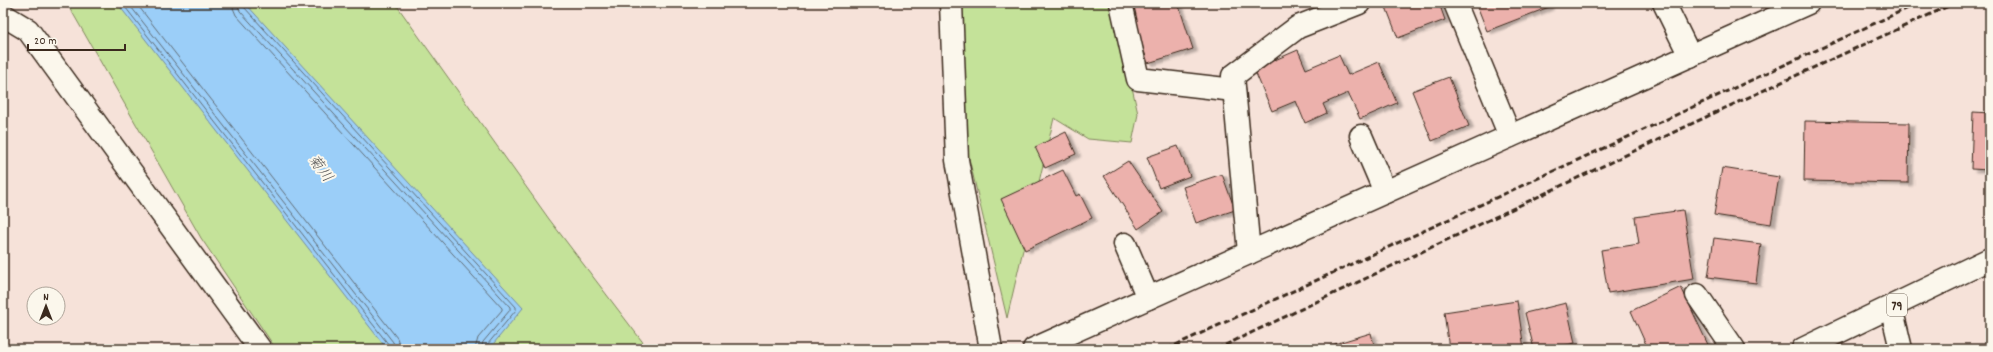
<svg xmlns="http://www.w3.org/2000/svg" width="1993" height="352" font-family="Dekko,'Klee One',sans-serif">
<defs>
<filter id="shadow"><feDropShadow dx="4.5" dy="2.5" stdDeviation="1" flood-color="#0004"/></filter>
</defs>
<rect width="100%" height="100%" fill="#f6e2d9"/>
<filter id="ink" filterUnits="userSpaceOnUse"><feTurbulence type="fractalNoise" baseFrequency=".025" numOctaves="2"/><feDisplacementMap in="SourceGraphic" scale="8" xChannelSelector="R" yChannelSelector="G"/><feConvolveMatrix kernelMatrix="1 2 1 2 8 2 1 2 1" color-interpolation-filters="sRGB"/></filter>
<g filter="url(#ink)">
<g fill="#c4e299" stroke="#80865c">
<polygon points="67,3 395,3 549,219 648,349 276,349 201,238"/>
<polygon points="957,3 1113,3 1138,114 1132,143 1088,139 1054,118 1007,318 963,133"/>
</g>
<polygon fill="#9bcef8" stroke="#758ca1" points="117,3 245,3 523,308 489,349 387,349"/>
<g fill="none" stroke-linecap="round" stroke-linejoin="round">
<g stroke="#616c75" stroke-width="1">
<polyline points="122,3 389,345 390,349"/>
<polyline points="128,3 393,342 395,349"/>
<polyline points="136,3 397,338 401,349"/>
<polyline points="231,3 236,15 502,308 502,310 478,338 475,349"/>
<polyline points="237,3 240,11 510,307 510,310 483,342 481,349"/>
<polyline points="242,3 244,7 516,307 516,310 487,345 486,349"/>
</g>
</g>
<g fill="#ecb1ac" stroke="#3b2a1e" filter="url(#shadow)">
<polygon points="1146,3 1178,3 1193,49 1148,63 1130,8"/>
<polygon points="1396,3 1439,3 1445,20 1398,38 1386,7"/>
<polygon points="1476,3 1547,3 1549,7 1487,31"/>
<polygon points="1298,50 1306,69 1339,55 1348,75 1379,62 1397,103 1360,119 1348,93 1323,104 1327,113 1305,123 1296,101 1272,111 1254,69"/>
<polygon points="1449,77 1469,126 1432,141 1412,91"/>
<polygon points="1973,112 1990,113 1990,170 1971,169"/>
<polygon points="1805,121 1909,123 1908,183 1804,181"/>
<polygon points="1066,132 1076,154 1045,168 1035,147"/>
<polygon points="1178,146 1190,176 1159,188 1147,157"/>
<polygon points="1128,161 1163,212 1138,229 1104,176"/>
<polygon points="1722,168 1779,177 1771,224 1714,215"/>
<polygon points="1063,170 1076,196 1080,194 1092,218 1025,250 1001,199"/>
<polygon points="1222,174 1235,210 1196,223 1183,187"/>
<polygon points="1683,210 1694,279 1608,293 1601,250 1639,244 1635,217"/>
<polygon points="1714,238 1761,244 1756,283 1708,277"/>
<polygon points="1681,287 1710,349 1648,349 1631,311"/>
<polygon points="1517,301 1524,349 1449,349 1444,312"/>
<polygon points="1566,303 1575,343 1549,349 1534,349 1525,313"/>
<polygon points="1371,333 1375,349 1318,349"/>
</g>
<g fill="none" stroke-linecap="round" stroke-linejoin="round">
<defs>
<g id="minor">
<polyline points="951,3 957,160 991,349"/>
<polyline points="1121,3 1138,79 1234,90"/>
<polyline points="1455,3 1510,136"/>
<polyline points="1664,3 1690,56"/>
<polyline points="3,15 28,30 260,349"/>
<polyline points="1361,136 1385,192"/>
<polyline points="1125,244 1148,298"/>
<polyline points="1249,253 1233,76 1298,27 1359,3"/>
<polyline points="1697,295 1734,349"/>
<polyline points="1891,307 1901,349"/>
<polyline points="1034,349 1808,3"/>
</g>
<polyline id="major" points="1803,349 1990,259"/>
</defs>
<use href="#minor" stroke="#3b2a1e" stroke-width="25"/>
<use href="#major" stroke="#3b2a1e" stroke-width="25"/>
<use href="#minor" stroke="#fbf7ec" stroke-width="22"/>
<use href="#major" stroke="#fbf7ec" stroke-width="22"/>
<g stroke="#3b2a1e" stroke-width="3" stroke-dasharray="6 3" stroke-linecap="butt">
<polyline points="1167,349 1919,3"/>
<polyline points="1217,349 1725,108 1955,3"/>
</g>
</g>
</g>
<g text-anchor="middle" stroke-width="4" stroke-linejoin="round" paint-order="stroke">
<rect fill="#fbf7ec" stroke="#75685c" stroke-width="1" x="1887" y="294" width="20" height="22" rx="3"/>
<g font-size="13" font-weight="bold" fill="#3b2a1e">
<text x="1897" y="310">79</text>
</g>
<g font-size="15" font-style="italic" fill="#535354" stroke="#fbf7ec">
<text transform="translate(321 168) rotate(53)" y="5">菊川</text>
</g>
</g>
<rect width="1993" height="352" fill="none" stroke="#fbf7ec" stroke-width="16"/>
<rect x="8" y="8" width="1977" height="336" fill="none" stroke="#3b2a1e" stroke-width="1.5" filter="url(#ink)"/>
<g transform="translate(46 306)"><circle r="19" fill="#fbf7ec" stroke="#aea59a"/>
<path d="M0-3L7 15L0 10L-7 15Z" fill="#3b2a1e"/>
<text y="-6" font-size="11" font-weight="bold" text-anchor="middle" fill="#3b2a1e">N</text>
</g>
<path d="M28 44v6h97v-6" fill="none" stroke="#3b2a1e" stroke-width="2"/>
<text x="34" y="44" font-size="12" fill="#3b2a1e" stroke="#fbf7ec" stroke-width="3" paint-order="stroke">20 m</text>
</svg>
